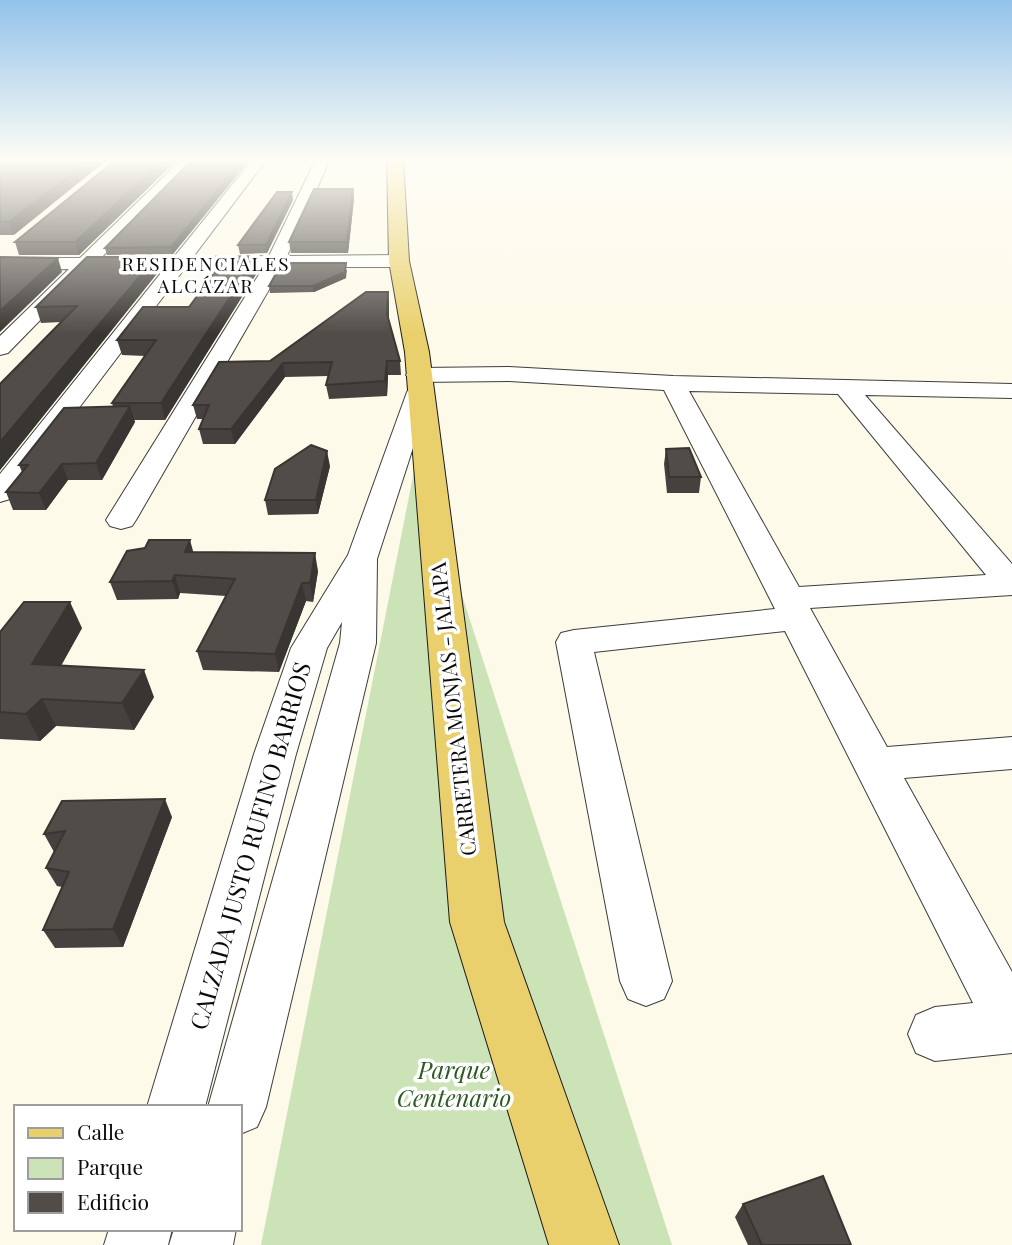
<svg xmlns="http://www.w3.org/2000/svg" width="1012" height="1245" font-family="'Playfair Display',serif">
<rect width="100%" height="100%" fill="#fdfae9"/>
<polygon fill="#cce3b7" points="417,456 672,1245 261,1245"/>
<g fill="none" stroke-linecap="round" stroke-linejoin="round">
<defs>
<g id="minor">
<polygon points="182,159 197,159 101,258 174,257 253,159 267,159 193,257 269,256 316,159 330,159 287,256 399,255 408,261 399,267 282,267 136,520 132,526 121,529 110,526 106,520 263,268 185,268 10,499 0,502 0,474 165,268 90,269 8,353 0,355 0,336 69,269 0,270 0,258 80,258"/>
<path d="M509,367L673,376L1012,384V398L865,395L1012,564V595L810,608L887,747L1012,737V769L904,778L1012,972V1053L935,1061L916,1053L908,1034L916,1015L935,1007L973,1003L785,631L594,652L672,981L664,999L646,1006L628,999L620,981L556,642L561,633L574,630L775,609L664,390L509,381L418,382L410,380L406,375L410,370L418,368ZM689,391L838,394L986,575L799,587Z"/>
<polygon points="419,385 428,387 431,392 377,559 376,643 266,1107 257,1127 240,1134 240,1107 208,1107 340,643 342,622 327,648 296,754 205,1107 147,1107 254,754 291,648 348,555 407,392 410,387"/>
<polygon points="109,1229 172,1229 168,1245 104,1245"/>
<polygon points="174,1229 236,1229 233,1245 169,1245"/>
</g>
<polygon id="major" points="387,159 403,159 409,261 429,352 504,922 619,1245 549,1245 450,922 405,352 389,261"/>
</defs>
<use href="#minor" stroke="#3d3d3d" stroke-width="2"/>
<use href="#major" stroke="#1b1b1b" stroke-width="2"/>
<use href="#minor" fill="#fff" fill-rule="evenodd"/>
<use href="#major" fill="#ead06c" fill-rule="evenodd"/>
</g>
<g fill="#46413e">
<polygon points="0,159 14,235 0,235"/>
<polygon points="117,159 174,159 175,162 79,255 19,255 15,242"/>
<polygon points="193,159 247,159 248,162 173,254 107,255 105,248"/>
<polygon points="778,159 859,159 779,160"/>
<polygon points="354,199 348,253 291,253 289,242"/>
<polygon points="293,200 267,253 240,254 238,245"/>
<polygon points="347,270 346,278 314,292 270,293 269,286"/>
<polygon points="159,271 0,470 0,384 61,322 41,323 36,307"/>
<polygon points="258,271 165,420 134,420 135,422 102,480 68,480 46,510 13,510 6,492 22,472 19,465 113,407 112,403 145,356 122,355 117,340 189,307"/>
<polygon points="388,292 389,304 389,320 400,361 401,375 388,375 387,396 329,399 326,385 329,376 285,377 235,444 203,444 199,429 203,419 197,419 193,405"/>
<polygon points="666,449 701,477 699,493 667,493 664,464"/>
<polygon points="330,466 318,514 268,515 265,500"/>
<polygon points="194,552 318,571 313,602 306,601 279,672 203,670 197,651 226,596 180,593 178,599 117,600 110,582"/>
<polygon points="82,628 61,666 154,697 134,730 56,726 40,741 0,739 0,632"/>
<polygon points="172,817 123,947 55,948 43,930 62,887 57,886 46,868 54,852 44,834"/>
<polygon points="743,1204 851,1245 748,1245 735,1217"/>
</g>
<g fill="#393532">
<polygon points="91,159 108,159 14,235 9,222"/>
<polygon points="164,159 174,159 175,162 79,255 75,242"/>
<polygon points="243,159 247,159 248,162 173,254 171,247"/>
<polygon points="353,189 354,199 348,253 347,242"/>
<polygon points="292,192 293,200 267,253 266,245"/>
<polygon points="156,257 159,271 0,470 0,442"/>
<polygon points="256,257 258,271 165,420 161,403"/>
<polygon points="58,258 62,272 0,332 0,311"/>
<polygon points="346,263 346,278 314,292 313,286"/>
<polygon points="388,292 389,304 388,327 387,314"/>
<polygon points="387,361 388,375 387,396 385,381"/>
<polygon points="283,363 285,377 235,444 231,429"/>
<polygon points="130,406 135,422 102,480 96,463"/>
<polygon points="327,451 330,466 318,514 316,500"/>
<polygon points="62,464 68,480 46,510 39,493"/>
<polygon points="190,540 195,558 185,552"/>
<polygon points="315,553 318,571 313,602 310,583"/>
<polygon points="175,575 180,593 178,599 172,581"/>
<polygon points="302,583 306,601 279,672 275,654"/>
<polygon points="70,602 82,628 46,692 32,664"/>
<polygon points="144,670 154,697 134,730 122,703"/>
<polygon points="42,699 56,726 40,741 26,714"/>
<polygon points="165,799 172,817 123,947 113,929"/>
</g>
<g fill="#514c48" stroke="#393532" stroke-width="2">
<polygon points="0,159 91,159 9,222 0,222"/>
<polygon points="117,159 164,159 75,242 15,242"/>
<polygon points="193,159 243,159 171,247 105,248"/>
<polygon points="314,189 353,189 347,242 289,242"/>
<polygon points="277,192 292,192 266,245 238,245"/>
<polygon points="0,257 58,258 0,311"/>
<polygon points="87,257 156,257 0,442 0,384 77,306 36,307"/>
<polygon points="226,257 256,257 161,403 112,403 156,340 117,340 143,307 189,307"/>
<polygon points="282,263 346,263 345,272 313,286 269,286"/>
<polygon points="366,292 388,292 387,314 400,361 387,361 385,381 326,385 332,362 283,363 231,429 199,429 209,405 193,405 219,362 270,361"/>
<polygon points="130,406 96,463 62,464 39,493 6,492 28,465 19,465 64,408"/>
<polygon points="311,445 327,451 316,500 265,500 275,469"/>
<polygon points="689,448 701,477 669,477 666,449"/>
<polygon points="149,540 190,540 185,552 315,553 310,583 302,583 275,654 197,651 235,579 175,575 172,581 110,582 127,551 145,548"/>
<polygon points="24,602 70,602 32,664 144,670 122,703 42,699 26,714 0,712 0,632"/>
<polygon points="165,799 113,929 43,930 69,872 46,868 65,831 44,834 62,801"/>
<polygon points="823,1176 851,1245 762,1245 743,1204"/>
</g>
<linearGradient id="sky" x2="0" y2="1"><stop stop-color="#93c2eb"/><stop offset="0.48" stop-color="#fefdf5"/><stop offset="1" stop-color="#fefdf5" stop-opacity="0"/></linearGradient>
<rect width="1012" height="334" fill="url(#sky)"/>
<g text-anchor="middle" stroke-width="7" stroke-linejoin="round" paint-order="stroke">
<g font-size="19" letter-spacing="2" fill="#0a0a0a" stroke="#fff">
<text x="206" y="271">RESIDENCIALES<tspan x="206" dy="22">ALCÁZAR</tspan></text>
</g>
<g font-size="21" fill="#0a0a0a" stroke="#fff">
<text transform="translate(454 709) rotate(-96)" y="7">CARRETERA MONJAS - JALAPA</text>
</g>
<g font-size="24" fill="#0a0a0a" stroke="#fff">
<text transform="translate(251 846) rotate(-74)" y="8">CALZADA JUSTO RUFINO BARRIOS</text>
</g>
<g font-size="24" font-style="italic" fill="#2c5a22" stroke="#fff">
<text x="454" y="1079">Parque<tspan x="454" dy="28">Centenario</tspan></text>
</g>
</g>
<rect x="14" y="1105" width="228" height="126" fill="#ffffff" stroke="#9d9d9d" stroke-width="2"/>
<rect x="28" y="1128" width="35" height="10" fill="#ead06c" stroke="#9d9d9d" stroke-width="2"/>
<text x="77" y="1140" font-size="21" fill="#0a0a0a">Calle</text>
<rect x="28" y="1158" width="35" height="21" fill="#cce3b7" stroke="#9d9d9d" stroke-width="2"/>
<text x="77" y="1175" font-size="21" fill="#0a0a0a">Parque</text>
<rect x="28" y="1192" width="35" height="21" fill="#514c48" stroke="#9d9d9d" stroke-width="2"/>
<text x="77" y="1210" font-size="21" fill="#0a0a0a">Edificio</text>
</svg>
